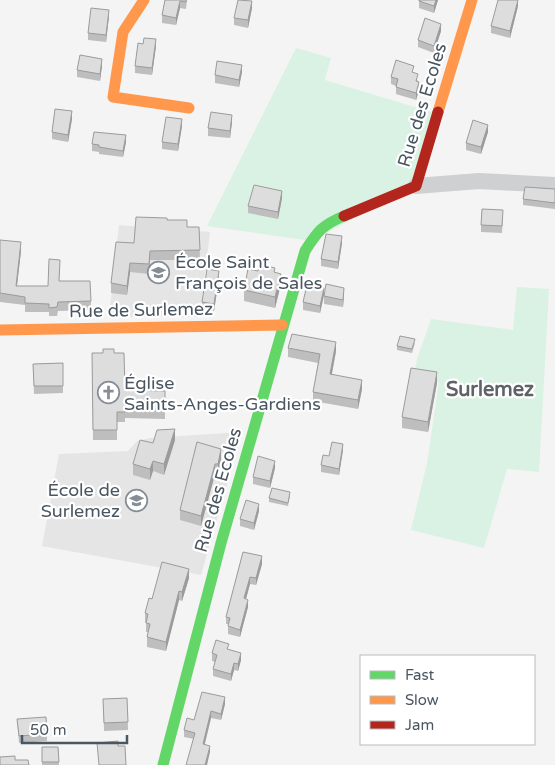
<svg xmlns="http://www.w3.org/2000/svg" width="555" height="765" font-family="'Varela Round',sans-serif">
<rect width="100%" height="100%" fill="#f4f4f4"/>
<g fill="#e6e5e6">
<polygon points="119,225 210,232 200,317 109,317"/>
<polygon points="242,432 201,575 42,546 59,454 128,451 137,441 150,438"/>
</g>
<g fill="#d9f2e3">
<polygon points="296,48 331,58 325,80 438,114 416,186 311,241 207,226"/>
<polygon points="517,287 549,289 539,472 507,469 484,548 411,530 427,463 439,382 414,376 417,359 431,319 513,330"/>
</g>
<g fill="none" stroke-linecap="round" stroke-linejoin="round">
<polyline stroke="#ced0d2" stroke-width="16" points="416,186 479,181 555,185"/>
<path stroke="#63d668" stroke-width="11" d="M163,765L221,543L305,251C317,232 322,225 344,216"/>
<g stroke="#ff974d" stroke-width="11">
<polyline points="144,0 123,32 113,97 189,108"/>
<polyline points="438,112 472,0"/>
<polyline points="0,330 282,325"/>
</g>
<polyline stroke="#b3261e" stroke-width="11" points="344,216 416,186 438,112"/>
</g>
<g fill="#bebebf">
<polygon points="165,0 187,0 186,9 180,8 176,25 162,23 162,15"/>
<polygon points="438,0 434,13 419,8 419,1"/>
<polygon points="518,0 518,6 510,38 491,33 491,26"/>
<polygon points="252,8 248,28 234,25 234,18"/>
<polygon points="109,16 106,42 88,40 88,33"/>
<polygon points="441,31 434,53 418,47 418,40"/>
<polygon points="156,46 152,75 135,73 135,66"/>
<polygon points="102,66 100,81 77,77 77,70"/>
<polygon points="242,72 239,87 215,83 215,75"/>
<polygon points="414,73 418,82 419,90 416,100 396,94 396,86 391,84 391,77"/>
<polygon points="72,119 68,142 52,139 52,132"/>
<polygon points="232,122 230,138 208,136 208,128"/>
<polygon points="182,126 178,151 162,149 162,142"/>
<polygon points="488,132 481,154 466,150 466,143"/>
<polygon points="126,142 123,157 99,154 99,152 92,151 92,144"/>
<polygon points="555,189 555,209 523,205 523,199"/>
<polygon points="282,198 278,219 248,213 248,206"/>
<polygon points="503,217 502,233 481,232 481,225"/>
<polygon points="167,220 187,227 199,227 200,260 150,260 149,274 130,272 127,295 111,293 111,283 134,243"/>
<polygon points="0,240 21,251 17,286 48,286 60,268 59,281 91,301 91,310 58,311 57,316 49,316 49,312 25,312 25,305 0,302"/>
<polygon points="342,243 338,269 321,266 321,259"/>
<polygon points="275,272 281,284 275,308 244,301 244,290"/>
<polygon points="219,278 214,311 202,309 202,302"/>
<polygon points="324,295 320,313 303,310 303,302"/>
<polygon points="344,295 343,307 324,304 324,296"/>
<polygon points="415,343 412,353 397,350 397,346"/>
<polygon points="288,348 336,351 332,374 362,389 358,409 313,401 313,392 318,363 288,357"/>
<polygon points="92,353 114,353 125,390 165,391 165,419 125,418 125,422 117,422 117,440 93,440"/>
<polygon points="63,363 63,393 34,394 33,364"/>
<polygon points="437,383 428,432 402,428 402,417"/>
<polygon points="175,440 164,475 153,471 150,480 133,475 133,464 153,443"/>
<polygon points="197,442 221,459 218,474 215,474 201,526 180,520 180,510"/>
<polygon points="343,450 339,475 321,472 321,465 329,456"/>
<polygon points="275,468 270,488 253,484 253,477"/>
<polygon points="290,496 288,506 269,502 269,498"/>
<polygon points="259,511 254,530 240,526 240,519"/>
<polygon points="243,552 262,564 256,585 250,584 246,599 248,607 240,637 228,634 228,624 226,624 226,617"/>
<polygon points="189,578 182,601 179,600 166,651 147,647 147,637 148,632 146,632 146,623 145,622 145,613 152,599"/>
<polygon points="229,649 241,660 238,671 234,670 231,681 213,676 213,669 215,662 212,661 212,653"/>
<polygon points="127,698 128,730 104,731 103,699"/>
<polygon points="225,704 221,720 211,718 205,744 210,752 194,739 184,737 184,730 194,720"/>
<polygon points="17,719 47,734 47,741 19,743"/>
<polygon points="42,747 58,747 59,765 42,765"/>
</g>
<g fill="#9b9b9b">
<polygon points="436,0 438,0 434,13 434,6"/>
<polygon points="518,0 518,6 510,38 510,31"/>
<polygon points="180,1 180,8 176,25 176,18"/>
<polygon points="252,1 252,8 248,28 248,20"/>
<polygon points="109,10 109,16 106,42 106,35"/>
<polygon points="441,24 441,31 434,53 434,46"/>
<polygon points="156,39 156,46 152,75 152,68"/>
<polygon points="102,59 102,66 100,81 100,74"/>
<polygon points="242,65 242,72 239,87 239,80"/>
<polygon points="419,82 419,90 416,100 416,93"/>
<polygon points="72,111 72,119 68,142 68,135"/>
<polygon points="232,115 232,122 230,138 230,131"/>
<polygon points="182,119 182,126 178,151 178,144"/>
<polygon points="488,125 488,132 481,154 481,147"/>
<polygon points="126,135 126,142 123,157 123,151"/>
<polygon points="282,191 282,198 278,219 278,212"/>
<polygon points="342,236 342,243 338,269 338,262"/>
<polygon points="21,242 21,251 16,294 16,286"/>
<polygon points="150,251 150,260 149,274 149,264"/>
<polygon points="130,263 130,272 127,295 127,286"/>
<polygon points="219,271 219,278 214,311 214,304"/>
<polygon points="281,274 281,284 275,308 275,297"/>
<polygon points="324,288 324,295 320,313 320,306"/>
<polygon points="344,288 344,295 343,307 343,300"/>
<polygon points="336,342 336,351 330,383 330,374"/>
<polygon points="437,372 437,383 428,432 428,422"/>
<polygon points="362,380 362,389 358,409 358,400"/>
<polygon points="175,429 175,440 164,475 164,464"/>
<polygon points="343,444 343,450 339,475 339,469"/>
<polygon points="221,449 221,459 218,474 218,464"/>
<polygon points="153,461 153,471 150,480 150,469"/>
<polygon points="275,461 275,468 270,488 270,481"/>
<polygon points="215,464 215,474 201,526 201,516"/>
<polygon points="259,504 259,511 254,530 254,523"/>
<polygon points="262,556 262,564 256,585 256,578"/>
<polygon points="189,569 189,578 182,601 182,592"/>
<polygon points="250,577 250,584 244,606 244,598"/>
<polygon points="179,591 179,600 166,651 166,642"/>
<polygon points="248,600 248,607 240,637 240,630"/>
<polygon points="241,653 241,660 238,671 238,664"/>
<polygon points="234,663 234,670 231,681 231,674"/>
<polygon points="225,697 225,704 221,720 221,714"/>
<polygon points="211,711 211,718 203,750 203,744"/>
<polygon points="210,746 210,752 207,765 205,765"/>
</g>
<g fill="#ddddde" stroke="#9b9b9b">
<polygon points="165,0 186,0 186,2 180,1 176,18 162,15"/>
<polygon points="238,0 252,1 248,20 234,18"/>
<polygon points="419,0 436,0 434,6 419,1"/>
<polygon points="498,0 518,0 510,31 491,26"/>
<polygon points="91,8 109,10 106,35 88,33"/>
<polygon points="425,18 441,24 434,46 418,40"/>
<polygon points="144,38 156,39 152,68 135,66 138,43 143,44"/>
<polygon points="80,55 102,59 100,74 77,70"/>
<polygon points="396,60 414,66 412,72 418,74 416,81 419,82 416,93 396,87 398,79 391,77"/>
<polygon points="217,61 242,65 239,80 215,75"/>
<polygon points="55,109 72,111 68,135 52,132"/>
<polygon points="211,112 232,115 230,131 208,128"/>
<polygon points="166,117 182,119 178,144 162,142"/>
<polygon points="473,120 488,125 481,147 466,143"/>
<polygon points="94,132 126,135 123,151 99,147 99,145 92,144"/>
<polygon points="254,185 282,191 278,212 248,206"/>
<polygon points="525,187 555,189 555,203 523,199"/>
<polygon points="482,209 503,210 502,226 481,225"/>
<polygon points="136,217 167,218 167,220 187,220 187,227 199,227 200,250 150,251 149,264 130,263 127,286 111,283 116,242 134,243"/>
<polygon points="326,234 342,236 338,262 321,259"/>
<polygon points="0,240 21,242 16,286 48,286 49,259 60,260 59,281 90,281 91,301 58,302 57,307 49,308 49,304 25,303 25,297 0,293"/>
<polygon points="260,264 275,268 274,272 281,274 275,297 244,290 248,269 258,271"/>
<polygon points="207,269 219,271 214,304 202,302"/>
<polygon points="326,284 344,288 343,300 324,296"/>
<polygon points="307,285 324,288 320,306 303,302"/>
<polygon points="292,334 336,342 330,374 362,380 358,400 313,392 320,354 288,348"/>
<polygon points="400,336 415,339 412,349 397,346"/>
<polygon points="103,349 114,349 114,353 124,353 125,390 165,391 165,409 125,408 125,412 117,412 117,430 93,430 92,353 103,353"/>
<polygon points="63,363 63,386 34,386 33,364"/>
<polygon points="411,368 437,372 428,422 402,417"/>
<polygon points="175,429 164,464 153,461 150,469 133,464 140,440 153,443 157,430"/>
<polygon points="197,442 221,449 218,464 215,464 201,516 180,510"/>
<polygon points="332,442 343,444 339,469 321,465 323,455 329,456"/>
<polygon points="258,456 275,461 270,481 253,477"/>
<polygon points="272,488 290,492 288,503 269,498"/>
<polygon points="246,500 259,504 254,523 240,519"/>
<polygon points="243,552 262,556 256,578 250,577 244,598 248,600 240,630 228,626 230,618 226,617"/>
<polygon points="162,562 189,569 182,592 179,591 166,642 147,637 150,624 146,623 148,614 145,613 149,598 152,599"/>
<polygon points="216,640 229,644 227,649 241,653 238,664 234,663 231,674 213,669 217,655 212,653"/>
<polygon points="202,692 225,697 221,714 211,711 203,744 210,746 205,765 186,765 195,733 184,730 187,718 194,720"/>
<polygon points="127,698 128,722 104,723 103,699"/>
<polygon points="46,717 47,734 19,736 17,719"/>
<polygon points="118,741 118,746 125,746 126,765 99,765 97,743"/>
<polygon points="42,747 58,747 59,762 42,762"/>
<polygon points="15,756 15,760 28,760 29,765 0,765 0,757"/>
</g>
<defs>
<symbol id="school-ring" viewBox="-11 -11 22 22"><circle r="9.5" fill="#fff" stroke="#868d94" stroke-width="1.5"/><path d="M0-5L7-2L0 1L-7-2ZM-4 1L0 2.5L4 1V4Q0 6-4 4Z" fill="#868d94"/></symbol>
<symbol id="church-ring" viewBox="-11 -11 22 22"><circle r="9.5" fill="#fff" stroke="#868d94" stroke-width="1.5"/><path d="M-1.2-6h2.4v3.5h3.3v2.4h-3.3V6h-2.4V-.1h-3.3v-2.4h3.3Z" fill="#868d94"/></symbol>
</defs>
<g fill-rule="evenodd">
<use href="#school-ring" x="146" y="260" width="25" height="25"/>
<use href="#church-ring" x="96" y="380" width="25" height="25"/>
<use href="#school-ring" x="124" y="488" width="25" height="25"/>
</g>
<g text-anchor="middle" stroke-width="4.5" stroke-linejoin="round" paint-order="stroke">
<g font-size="18" fill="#4a5661" stroke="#fff">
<text transform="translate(422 105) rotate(-73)" y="6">Rue des Ecoles</text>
<text transform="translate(141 310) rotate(-1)" y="6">Rue de Surlemez</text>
<text transform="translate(218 490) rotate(-74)" y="6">Rue des Ecoles</text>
</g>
<g font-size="18" fill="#4a5661" stroke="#fff" text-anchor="start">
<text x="175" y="268">École Saint<tspan x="175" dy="21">François de Sales</tspan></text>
<text x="124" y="389">Église<tspan x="124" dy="21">Saints-Anges-Gardiens</tspan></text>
<text x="120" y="496" text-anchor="end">École de<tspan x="120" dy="21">Surlemez</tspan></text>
</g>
<g font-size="20" font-weight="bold" fill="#5f6368" stroke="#fff">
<text x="490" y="396">Surlemez</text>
</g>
</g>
<rect x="360" y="655" width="175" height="90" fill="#ffffff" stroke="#b7bbc0"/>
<rect x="370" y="671" width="25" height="8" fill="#63d668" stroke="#b7bbc0"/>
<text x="405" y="680" font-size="15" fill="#4a5661">Fast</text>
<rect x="370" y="696" width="25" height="8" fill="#ff974d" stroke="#b7bbc0"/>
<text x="405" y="705" font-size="15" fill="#4a5661">Slow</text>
<rect x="370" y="721" width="25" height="8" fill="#b3261e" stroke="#b7bbc0"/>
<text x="405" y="730" font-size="15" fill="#4a5661">Jam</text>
<path d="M22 735v8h105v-8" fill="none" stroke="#4a5661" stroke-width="2.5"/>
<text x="30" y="735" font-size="15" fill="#4a5661" stroke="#ffffff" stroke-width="4" paint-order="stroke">50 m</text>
</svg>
